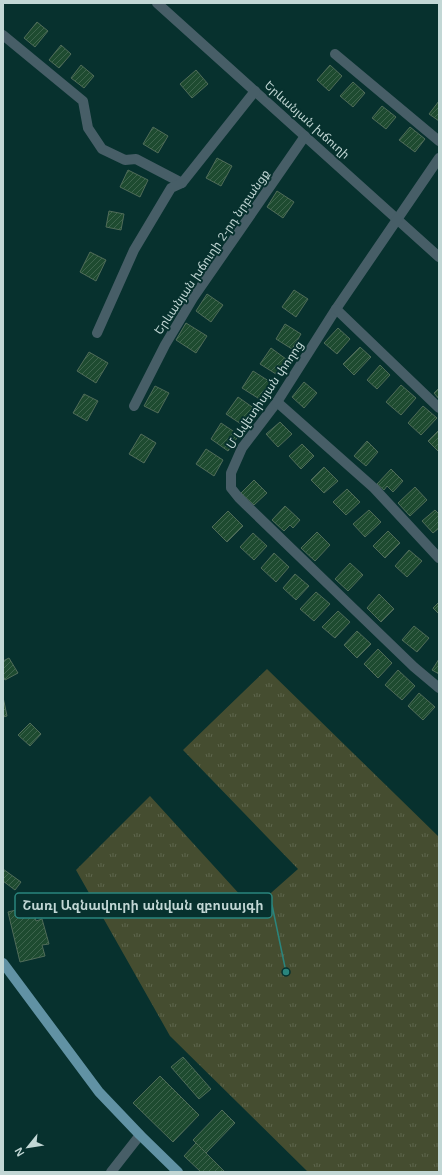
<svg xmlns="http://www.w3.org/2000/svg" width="442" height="1175" font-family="Helvetica,'Noto Sans Armenian',sans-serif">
<defs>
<pattern id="grass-tufts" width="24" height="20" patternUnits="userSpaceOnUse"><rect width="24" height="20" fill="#454d30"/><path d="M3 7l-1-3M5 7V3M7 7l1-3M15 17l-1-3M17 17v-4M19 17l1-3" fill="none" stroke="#5e664d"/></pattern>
<pattern id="building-hatch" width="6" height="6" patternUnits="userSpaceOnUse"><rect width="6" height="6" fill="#1e4b30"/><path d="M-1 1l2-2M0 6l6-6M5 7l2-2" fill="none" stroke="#3d644d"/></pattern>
</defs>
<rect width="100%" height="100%" fill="#07312e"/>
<polygon fill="url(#grass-tufts)" points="267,669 439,837 439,1172 308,1172 170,1036 76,870 150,796 253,909 298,869 183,750"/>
<g fill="url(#building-hatch)" stroke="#506c59">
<polygon points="37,22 48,31 35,47 24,38"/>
<polygon points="61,45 71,54 59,68 49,60"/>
<polygon points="81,65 94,76 84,88 71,78"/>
<polygon points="330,65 342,76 329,91 317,80"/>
<polygon points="196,70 208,84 192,98 180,84"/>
<polygon points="353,82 365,93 353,107 340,96"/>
<polygon points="439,101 439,121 429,114"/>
<polygon points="382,106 396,117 386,129 372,118"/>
<polygon points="153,127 168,136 158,153 143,144"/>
<polygon points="410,127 425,139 415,152 399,140"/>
<polygon points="217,158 232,166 221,186 206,178"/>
<polygon points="128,170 148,180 140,197 120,187"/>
<polygon points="277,191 294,202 283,218 267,207"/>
<polygon points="109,211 124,214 121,230 106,227"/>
<polygon points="90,252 106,260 96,281 80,272"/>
<polygon points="294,290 308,299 296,317 282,307"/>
<polygon points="207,294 223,305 211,322 196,311"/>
<polygon points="186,323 207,336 196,353 176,340"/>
<polygon points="285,324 301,334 292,349 276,339"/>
<polygon points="338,328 350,339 337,354 324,343"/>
<polygon points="360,347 371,357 354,375 343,364"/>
<polygon points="271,348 286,359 276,374 260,364"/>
<polygon points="89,352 108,363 96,383 77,371"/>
<polygon points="380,365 390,375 377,389 367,380"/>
<polygon points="253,371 272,383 261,400 242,388"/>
<polygon points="304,382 317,393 304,408 292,397"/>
<polygon points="401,385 416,398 401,415 386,402"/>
<polygon points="155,386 169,393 158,413 144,406"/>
<polygon points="439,388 439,399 434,393"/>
<polygon points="84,394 98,401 87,421 73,413"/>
<polygon points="238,397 255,409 244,426 226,414"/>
<polygon points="423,406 437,418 421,435 408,423"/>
<polygon points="280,422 292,434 278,447 266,434"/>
<polygon points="221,423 239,435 228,451 211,439"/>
<polygon points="439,430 439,452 428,441"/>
<polygon points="141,434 156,443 144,463 129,454"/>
<polygon points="367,441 378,452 366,466 354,456"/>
<polygon points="302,444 314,456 301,469 289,456"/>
<polygon points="206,449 223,460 214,476 196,464"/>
<polygon points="324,467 338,481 324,493 311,480"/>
<polygon points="391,469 403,481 393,492 387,486 384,490 377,484"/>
<polygon points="254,480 267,493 254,505 241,493"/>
<polygon points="415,487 427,500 410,516 398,503"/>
<polygon points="347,489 360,502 346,515 333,502"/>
<polygon points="285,506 300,520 293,528 290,525 284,531 272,520"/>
<polygon points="369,510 381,522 365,537 353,524"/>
<polygon points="435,510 439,514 439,528 433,533 422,521"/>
<polygon points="228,511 243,526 227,542 212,527"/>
<polygon points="388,531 400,543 385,558 373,546"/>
<polygon points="317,532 330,545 315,561 301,548"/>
<polygon points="253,533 267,546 254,560 240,547"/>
<polygon points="409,550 422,561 407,577 395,566"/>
<polygon points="274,553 289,567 276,582 261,568"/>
<polygon points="350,563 363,575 348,591 335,579"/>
<polygon points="295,574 309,586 296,600 283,588"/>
<polygon points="316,592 330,604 314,621 300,609"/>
<polygon points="379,594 394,609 381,622 367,608"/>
<polygon points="439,602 439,614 433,608"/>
<polygon points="338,611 350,622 335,638 322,627"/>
<polygon points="414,626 429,638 417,652 402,640"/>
<polygon points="357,631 371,644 357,658 344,645"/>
<polygon points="378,649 392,663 378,678 364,664"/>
<polygon points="9,658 18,673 5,680 3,676 3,661"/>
<polygon points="439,659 439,674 432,670"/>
<polygon points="398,670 415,686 402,700 385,685"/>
<polygon points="419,693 435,707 423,720 408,706"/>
<polygon points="3,697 7,716 3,717"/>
<polygon points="30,723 41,734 30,746 18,735"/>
<polygon points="3,869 21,882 15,890 3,881"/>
<polygon points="32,906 36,921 42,919 49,944 42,945 45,956 20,962 8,912"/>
<polygon points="183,1057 211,1089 199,1099 171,1067"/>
<polygon points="160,1076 199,1115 173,1142 133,1103"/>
<polygon points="222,1110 235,1123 206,1153 193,1140"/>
<polygon points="196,1143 224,1171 223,1172 201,1172 184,1156"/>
</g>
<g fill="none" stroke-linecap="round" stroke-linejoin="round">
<g stroke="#475e67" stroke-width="10">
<polyline points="157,3 439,257"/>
<polyline points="3,35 83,101 88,128 102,149 125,160 136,159 182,183"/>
<polyline points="335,54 439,141"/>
<polyline points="439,158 336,309 277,402 242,448 231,473 231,488 239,498 414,667 439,688"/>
<polyline points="336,309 439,408"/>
<polyline points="97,333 134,250 171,188 182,183 255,91"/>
<polyline points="277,402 374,488 439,558"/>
<polyline points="134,406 165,345 193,298 305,136"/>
<polyline points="111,1172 140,1135"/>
</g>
<polyline stroke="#6192a4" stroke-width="10" points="3,963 99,1092 140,1135 178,1172"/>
</g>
<g text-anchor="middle" stroke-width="4" stroke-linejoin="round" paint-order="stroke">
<g font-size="12" fill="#c2d7d5" stroke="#07312e">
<text transform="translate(307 120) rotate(42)" y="4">Երևանյան խճուղի</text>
<text transform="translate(212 252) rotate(-56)" y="4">Երևանյան խճուղի 2-րդ նրբանցք</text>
<text transform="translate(265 395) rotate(-56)" y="4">Մ Ավետիսյան փողոց</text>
</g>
</g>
<path fill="none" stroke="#2a857d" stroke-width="1.5" d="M286 972L272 905"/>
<circle fill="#2a857d" stroke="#07312e" stroke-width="1.5" cx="286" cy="972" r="4"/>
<rect fill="#07312e" stroke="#2a857d" stroke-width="1.5" x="15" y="893" width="257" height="25" rx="4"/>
<g font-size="13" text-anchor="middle" font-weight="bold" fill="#c2d7d5">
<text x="143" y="910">Շառլ Ազնավուրի անվան զբոսայգի</text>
</g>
<rect width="442" height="1175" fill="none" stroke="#c2d7d5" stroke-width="8"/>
<g transform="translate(28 1147) rotate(240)" stroke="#07312e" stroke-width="3" paint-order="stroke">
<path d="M0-3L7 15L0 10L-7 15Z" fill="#c2d7d5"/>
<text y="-6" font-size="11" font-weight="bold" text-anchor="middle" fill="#c2d7d5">N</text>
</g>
</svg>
